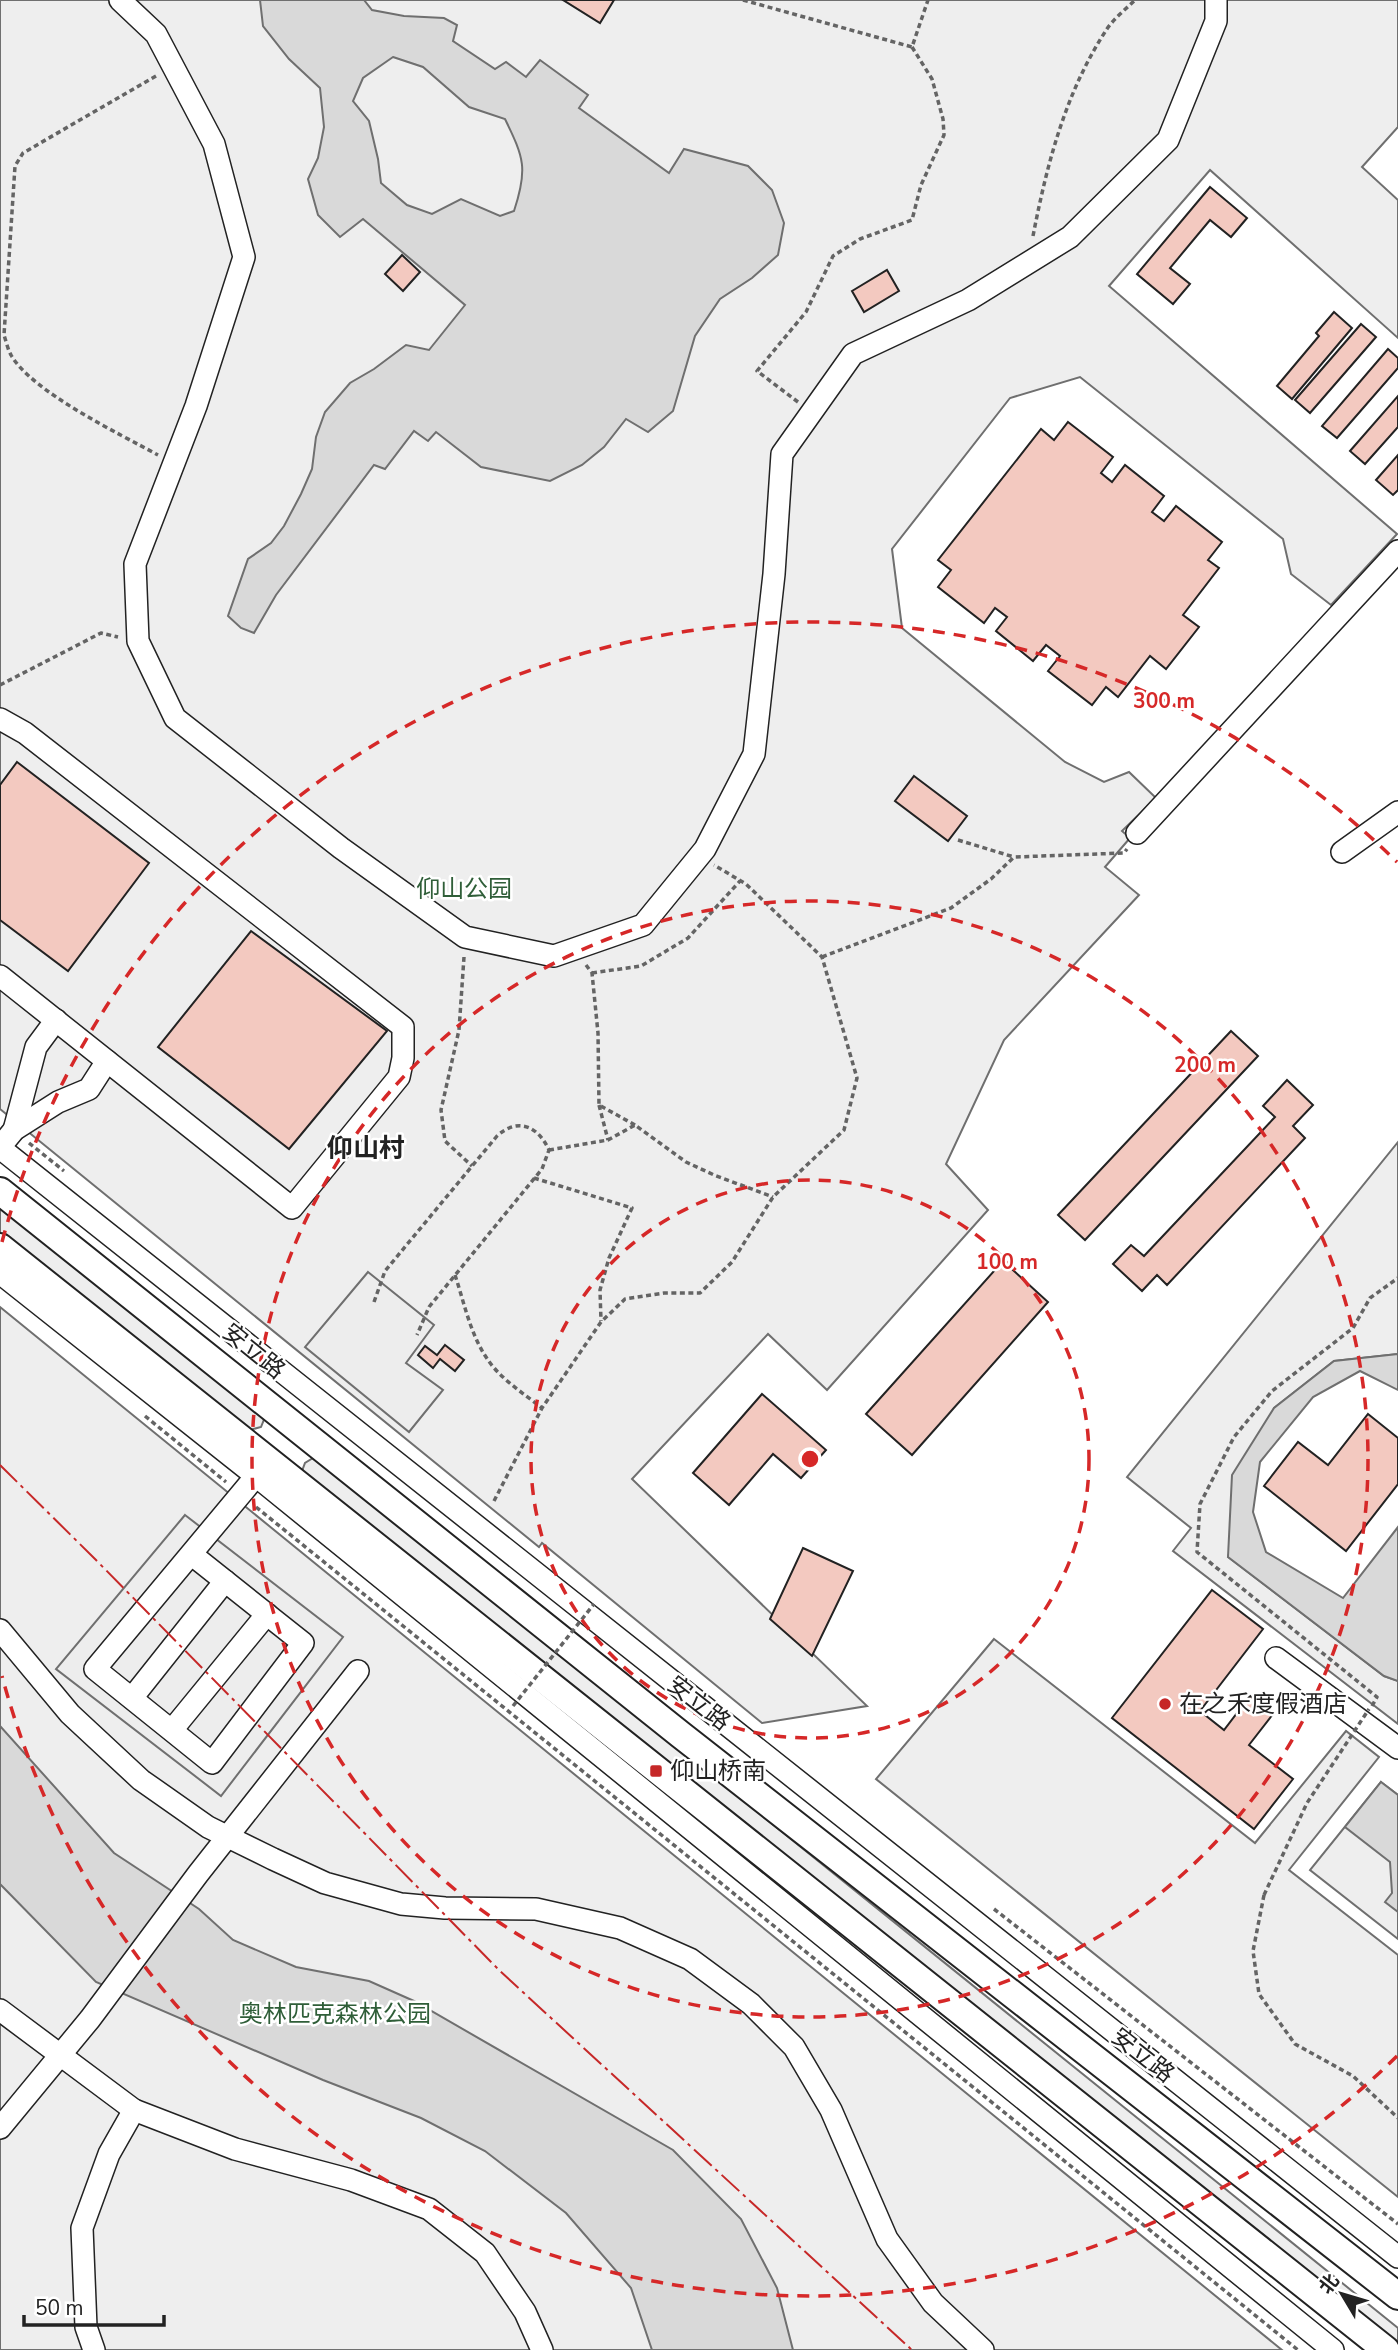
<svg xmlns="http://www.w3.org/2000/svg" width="1398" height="2350" font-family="'Nunito Sans','Noto Sans SC',sans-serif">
<rect width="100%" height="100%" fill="#fff"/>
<g fill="#eee" stroke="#6f6f6f" stroke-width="2">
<polygon points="0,0 1398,0 1398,127 1362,167 1398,200 1398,338 1210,170 1109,286 1397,534 1331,605 1291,574 1283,539 1080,377 1010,398 892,549 902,628 1065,762 1104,782 1129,772 1156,798 1122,831 1130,838 1105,867 1139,895 1004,1040 946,1164 988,1210 827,1390 768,1334 632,1479 867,1706 762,1723 542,1543 539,1547 0,1109"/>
<polygon points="1398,1142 1398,1354 1334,1361 1274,1408 1228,1557 1384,1676 1398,1681 1398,1724 1173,1551 1191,1528 1127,1477"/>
<polygon points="0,1199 265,1417 261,1427 246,1431 0,1234"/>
<polygon points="0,1307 1282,2350 0,2350"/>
<polygon points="313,1458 323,1462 1398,2328 1398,2350 311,1484 302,1471 305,1463"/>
<polygon points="994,1639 1255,1843 1346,1731 1379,1757 1289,1870 1398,1955 1398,2197 876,1779"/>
<polygon points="1381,1782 1398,1795 1398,1939 1310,1870"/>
</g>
<g fill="#ededed" stroke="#6f6f6f" stroke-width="2">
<polygon points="368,1272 434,1325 406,1363 443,1390 409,1432 305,1347"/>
<polygon points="185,1515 343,1637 221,1796 56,1669"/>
</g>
<g fill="#d9d9d9" stroke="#6f6f6f" stroke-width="2" fill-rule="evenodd">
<path d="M260,0H364L372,10L404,16L444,18L457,25L453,41L495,69L506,62L526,77L540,60L588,95L579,108L669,173L684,149L748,166L772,190L784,223L778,255L752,278L720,299L695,336L673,411L648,432L626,419L604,447L582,465L550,481L481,467L436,432L428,441L414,431L385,469L374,465L276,595L254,633L241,628L228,616L248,559L271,543L284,526L301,494L312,469L316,437L325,412L350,383L374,369L406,345L429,350L465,305L363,219L340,237L318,215L308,179L318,158L324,127L320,88L289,59L263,26ZM393,57L423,67L469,107L505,119C524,158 528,169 514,211L500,216L461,199L432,214L407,205L381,183L378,159L369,121L353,101L363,78Z"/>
<polygon points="1398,1354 1398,1390 1360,1371 1313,1397 1260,1462 1253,1512 1266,1552 1343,1598 1398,1527 1398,1681 1384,1676 1228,1557 1232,1475 1274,1408 1334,1361"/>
<polygon points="0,1726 114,1853 199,1909 233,1940 296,1967 369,1981 414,2001 673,2150 741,2219 777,2288 793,2350 652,2350 631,2288 566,2213 485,2151 421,2118 323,2080 96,1982 0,1884"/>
<polygon points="1381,1782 1398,1795 1398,1912 1385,1902 1392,1893 1390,1862 1345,1827"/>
</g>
<g fill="#f3c9c0" stroke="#222" stroke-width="2">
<polygon points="563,0 614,0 600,23"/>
<polygon points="1210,187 1247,218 1231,237 1210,220 1170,268 1190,284 1173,304 1137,274"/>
<polygon points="402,255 420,272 403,291 385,274"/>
<polygon points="887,270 899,291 864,312 852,291"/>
<polygon points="1334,312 1352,328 1292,399 1277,386 1319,336 1316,333"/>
<polygon points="1361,324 1376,337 1310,413 1295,400"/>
<polygon points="1388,349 1398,358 1398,368 1337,438 1322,426"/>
<polygon points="1398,396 1398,427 1365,464 1350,451"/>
<polygon points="1068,422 1113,457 1101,473 1112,482 1125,465 1164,496 1152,512 1164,521 1176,506 1222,542 1208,560 1219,568 1183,615 1199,627 1166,669 1150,656 1118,697 1106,687 1092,705 1048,671 1060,656 1046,645 1033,661 996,631 1007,617 995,608 984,623 938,587 951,570 938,560 1041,429 1054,440"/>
<polygon points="1398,455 1398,490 1393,495 1376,480"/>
<polygon points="17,762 149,863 68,971 0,920 0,785"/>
<polygon points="914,776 967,816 948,841 895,801"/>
<polygon points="251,931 387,1031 289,1149 158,1047"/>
<polygon points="1231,1031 1258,1056 1085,1240 1058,1215"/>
<polygon points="1287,1080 1313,1105 1293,1126 1305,1138 1167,1285 1157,1275 1142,1291 1113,1264 1131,1245 1144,1256 1275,1117 1263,1106"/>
<polygon points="1003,1261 1048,1302 912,1455 866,1414"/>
<polygon points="445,1345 464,1360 455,1371 440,1359 433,1368 418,1355 425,1346 437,1355"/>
<polygon points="762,1394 826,1450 801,1478 773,1454 729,1505 693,1473"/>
<polygon points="1368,1414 1398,1438 1398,1484 1346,1551 1264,1486 1298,1442 1328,1465"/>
<polygon points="803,1548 853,1571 812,1656 770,1619"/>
<polygon points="1212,1590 1263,1629 1200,1711 1224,1730 1250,1696 1273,1714 1249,1745 1293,1779 1254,1829 1112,1718"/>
</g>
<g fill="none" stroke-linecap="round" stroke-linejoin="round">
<defs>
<g id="minor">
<polyline points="120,0 156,34 214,144 244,257 196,406 135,564 138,641 175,718 341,848 465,937 554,956 643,925 705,849 754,754 774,574 782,454 853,354 968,300 1070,237 1168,140 1216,21 1216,0"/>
<polyline points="0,719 25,733 403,1027 403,1058 399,1077 292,1208 0,976"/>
<polyline points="1137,833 1398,551"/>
<polyline points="1342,852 1398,812"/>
<polyline points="14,1130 36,1047 56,1020"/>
<polyline points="0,1147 14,1130 58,1102 89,1089 107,1061"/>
<polyline points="0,1148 1398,2257"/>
<polyline points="0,1273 256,1476 1333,2350"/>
<polyline points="191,1554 303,1643 212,1763 95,1669 256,1476"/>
<polyline points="0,1630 70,1714 141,1780 208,1827 273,1859 325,1883 401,1904 445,1908 536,1909 620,1928 690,1959 751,2004 794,2047 831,2110 887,2239 933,2303 983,2350"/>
<polyline points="1276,1658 1398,1748"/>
<polyline points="132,1698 225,1581"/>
<polyline points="172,1730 267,1614"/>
<polyline points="0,2010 134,2110 235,2149 351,2180 429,2209 485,2253 525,2312 542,2350"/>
<polyline points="0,2128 90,2019 198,1874 358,1671"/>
<polyline points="94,2350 86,2327 82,2228 109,2154 134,2110"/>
</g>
<g id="major">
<polyline points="0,1191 681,1735 1398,2296"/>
<polyline points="0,1247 1386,2350"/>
</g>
</defs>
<use href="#minor" stroke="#222" stroke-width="24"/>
<use href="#major" stroke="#222" stroke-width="30"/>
<g stroke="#646464" stroke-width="3.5" stroke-dasharray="5 3.5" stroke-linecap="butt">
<polyline points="743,0 912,47 928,0"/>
<path d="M156,76L23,153L15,166L4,335C6,341 8,350 11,355C32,392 120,434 158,455"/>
<path d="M1033,236C1047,164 1065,94 1105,32C1112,20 1125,10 1135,0"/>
<polyline points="798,402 757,371 806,312 833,256 860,239 912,220 921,185 944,135 943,119 932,79 912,47"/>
<polyline points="0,685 101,633 118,637"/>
<polyline points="958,840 1014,857"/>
<polyline points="464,957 459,1030 441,1110 445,1141 472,1166"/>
<polyline points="822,957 951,908 991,879 1014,857 1124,853 1127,849"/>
<polyline points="586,965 592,973 598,1033 599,1105 635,1125"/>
<polyline points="592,973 641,966 688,938 740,881"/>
<polyline points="599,1105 608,1140"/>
<polyline points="29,1143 64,1171"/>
<polyline points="549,1150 608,1140 635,1125 686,1162 714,1175 773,1197"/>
<polyline points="534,1178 632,1208 609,1258 600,1290 601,1321"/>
<path d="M455,1275C464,1302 470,1333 486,1357C499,1378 523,1393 542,1408"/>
<path d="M374,1302L385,1271L497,1136C518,1117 538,1126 549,1150L542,1169L429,1307L417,1335"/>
<polyline points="145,1416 226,1482"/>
<polyline points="494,1501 542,1408 601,1322 625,1299 664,1293 700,1293 732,1262 773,1197 844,1130 857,1078 822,957 746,884 714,865"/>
<polyline points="256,1507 1298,2350"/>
<polyline points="1372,1706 1377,1697 1197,1552 1200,1504 1234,1437 1272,1391 1353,1328 1370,1298 1398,1278"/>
<polyline points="1264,1895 1253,1951 1259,1994 1295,2044 1353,2076 1398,2118"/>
<polyline points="994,1909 1398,2224"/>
</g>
<use href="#minor" stroke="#fff" stroke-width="21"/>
<use href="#major" stroke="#fff" stroke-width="26"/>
<g stroke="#646464" stroke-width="3.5" stroke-dasharray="5 3.5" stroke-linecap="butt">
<polyline points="513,1706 594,1604"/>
<polyline points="1264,1895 1307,1803 1369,1709"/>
</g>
<polyline stroke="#c62828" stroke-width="2" stroke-dasharray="24 5 3.5 5" stroke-linecap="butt" points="0,1465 94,1558 500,1971 912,2350"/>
</g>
<g fill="none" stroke="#d62828" stroke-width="3.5" stroke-dasharray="12 9">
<circle cx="810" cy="1459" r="279"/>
<circle cx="810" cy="1459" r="558"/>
<path d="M1397 2056A837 837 0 0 1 2 1676M2 1242A837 837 0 0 1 1397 862"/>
</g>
<g fill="#c62828" stroke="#fff" stroke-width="2.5">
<circle cx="1165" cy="1704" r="7"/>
<rect x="649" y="1764" width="14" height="14" rx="3.5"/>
</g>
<g text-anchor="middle" stroke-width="5" stroke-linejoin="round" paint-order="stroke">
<g font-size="24" fill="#2f5e38" stroke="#fff">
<text x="464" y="897">仰山公园</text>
<text x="335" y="2022">奥林匹克森林公园</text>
</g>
<g font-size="24" fill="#222" stroke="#fff">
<text transform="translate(254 1351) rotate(39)" y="8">安立路</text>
<text transform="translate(699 1703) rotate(38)" y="8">安立路</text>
<text transform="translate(1143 2055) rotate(38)" y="8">安立路</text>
</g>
<g font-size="24" fill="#222" stroke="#fff" text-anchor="start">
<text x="1179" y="1712">在之禾度假酒店</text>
<text x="670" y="1779">仰山桥南</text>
</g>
<g font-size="26" font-weight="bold" fill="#222" stroke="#fff">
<text x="366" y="1157">仰山村</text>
</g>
</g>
<circle cx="810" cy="1459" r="10" fill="#d62828" stroke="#fff" stroke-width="3.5"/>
<g font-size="21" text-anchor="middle" font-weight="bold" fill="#d62828" stroke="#fff" stroke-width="5" stroke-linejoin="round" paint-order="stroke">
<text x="1164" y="708">300 m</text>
<text x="1205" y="1072">200 m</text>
<text x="1007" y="1269">100 m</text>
</g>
<g transform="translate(1342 2294) rotate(308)" stroke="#ffffff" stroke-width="5" paint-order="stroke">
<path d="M0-5L12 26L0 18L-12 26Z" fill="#222222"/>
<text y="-10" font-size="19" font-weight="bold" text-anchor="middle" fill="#222222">北</text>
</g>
<path d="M24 2315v10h140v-10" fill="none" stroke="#222222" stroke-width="3.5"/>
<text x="35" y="2315" font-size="21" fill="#222222" stroke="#ffffff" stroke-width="5" paint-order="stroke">50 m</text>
</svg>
